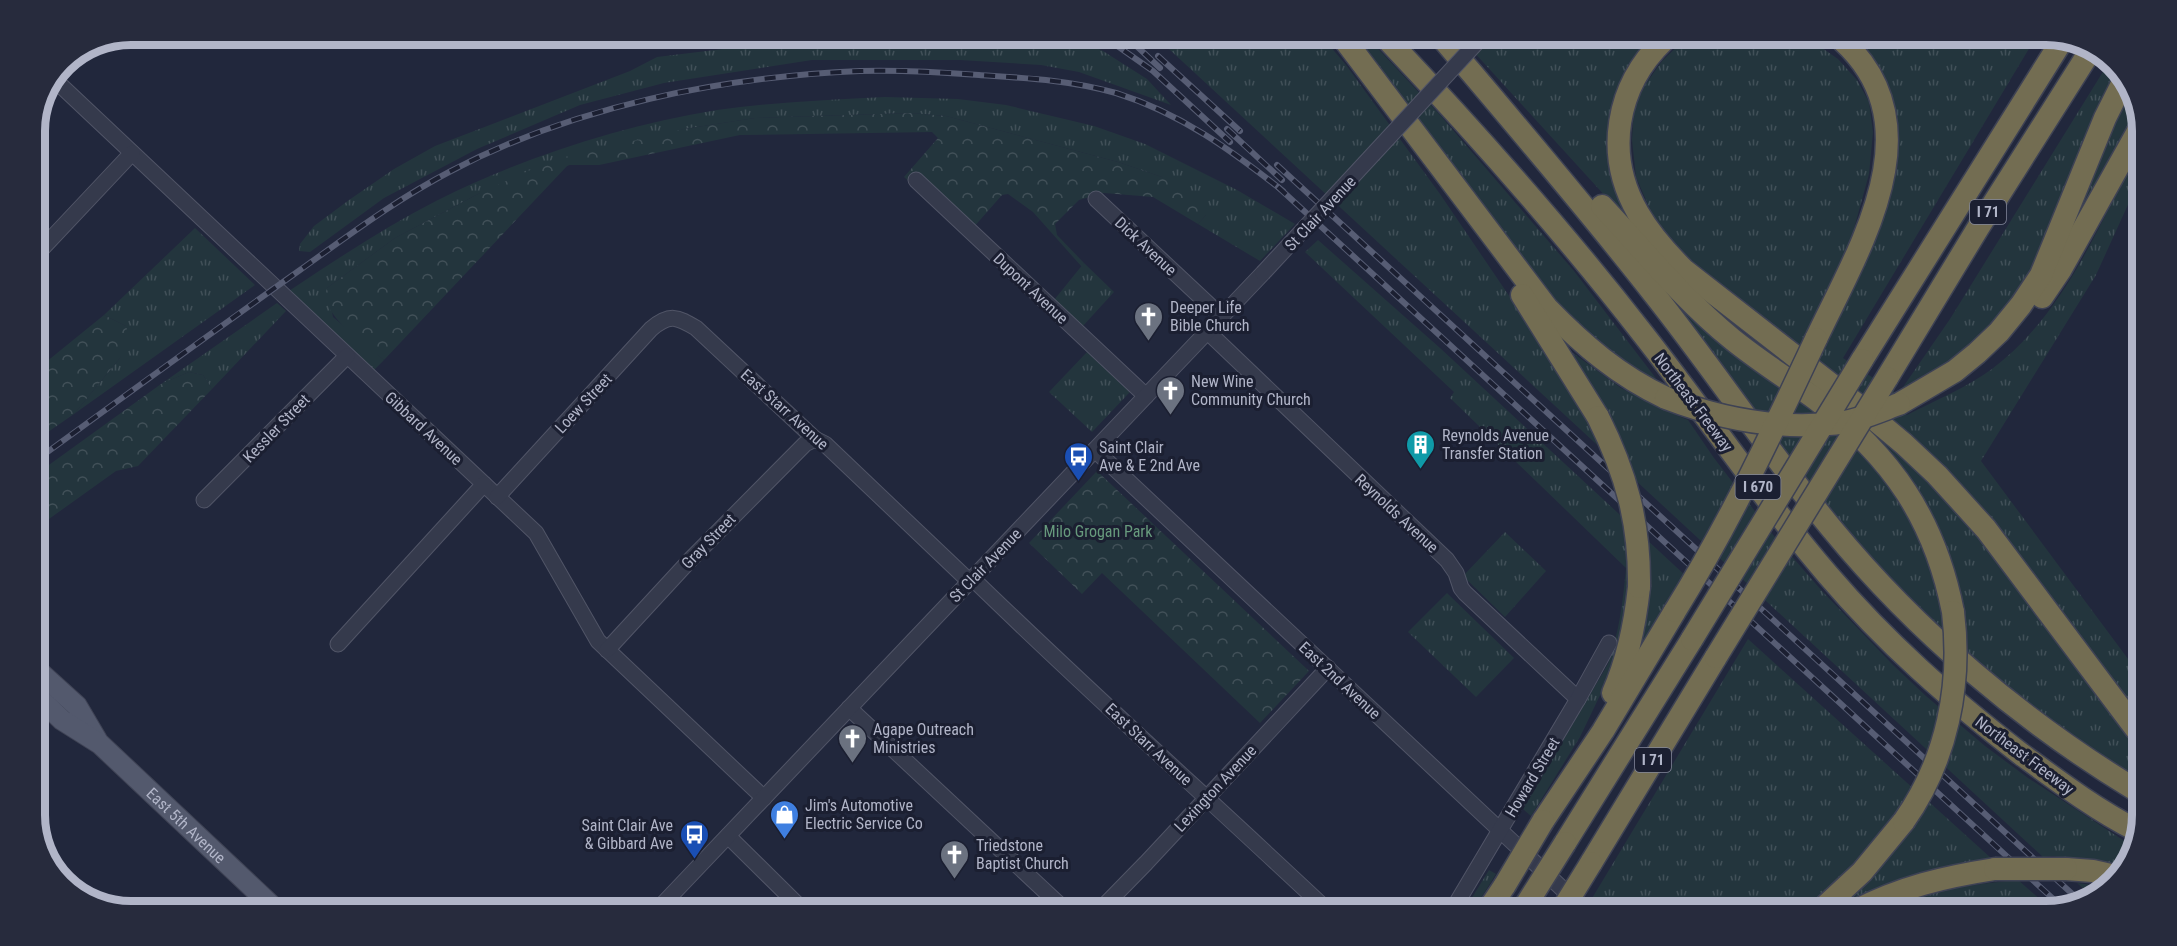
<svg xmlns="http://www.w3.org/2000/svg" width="2177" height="946" font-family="'Roboto Condensed',sans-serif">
<defs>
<pattern id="grass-tufts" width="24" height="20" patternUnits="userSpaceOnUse" patternTransform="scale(1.5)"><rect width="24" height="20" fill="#23353d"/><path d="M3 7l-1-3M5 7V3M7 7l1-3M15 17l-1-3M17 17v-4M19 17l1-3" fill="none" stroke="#415058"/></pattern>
<pattern id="forest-crowns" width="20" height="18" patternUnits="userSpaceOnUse" patternTransform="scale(1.5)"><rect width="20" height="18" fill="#23353d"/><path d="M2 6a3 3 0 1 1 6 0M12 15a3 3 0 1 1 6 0" fill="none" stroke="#415058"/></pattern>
</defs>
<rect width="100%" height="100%" fill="#21273c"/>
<g fill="url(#grass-tufts)">
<polygon points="900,37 1076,38 1103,51 1147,79 1171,105 1079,72 1041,65 960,60 812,60 664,83 580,105 477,149 384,198 310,252 299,251 300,244 314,226 349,200 394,169 435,146 630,71 657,57 797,40 884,40"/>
<polygon points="1157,38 1324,39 1346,65 1440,194 1552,359 1597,396 1573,353 1621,388 1664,410 1688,420 1714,458 1774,536 1822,591 1893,665 1926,696 1985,746 2028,778 2135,848 2135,852 2122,868 2053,856 2043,857"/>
<polygon points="1355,39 1369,39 1440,115 1574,271 1658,381 1627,366 1557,307 1412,109"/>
<polygon points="1462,39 1491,40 1493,42 1496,40 1655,40 1620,90 1632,218 1628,221"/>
<path d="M1684,40L1812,41L1838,59L1857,80L1869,102L1873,132L1869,174L1849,247L1892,179L1853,41L2033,42L1843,358L1896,393L1901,390L1950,319L2109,62L2119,70L2050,238L2008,310L1958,360L1888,398L1907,415C1936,400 1966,388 1992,369C2066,313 2101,221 2142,141V185L2131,198L2096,275L1981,461L2137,671V716L1999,533L1671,243L1655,221L1636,177L1632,140L1634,108L1645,85L1662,61Z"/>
<polygon points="2128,87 2138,114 2056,266"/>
<path d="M885,97L958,99L1006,105L1094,126L1145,144L1237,190L1295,224L1260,261L1198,224L1206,215L1162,177L1118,162L946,116L911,113L755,118L684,129L478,194L395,238L327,288L333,317L384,360L373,371L289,291C337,259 385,227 436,201C524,157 620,126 717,110C772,102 829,100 885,97Z"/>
<polygon points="195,228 255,285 74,414 120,358 126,326 104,315"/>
<path d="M1318,240L1440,348L1701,590L1687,616L1669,603L1642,646H1639L1629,598L1614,666L1580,737L1531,816L1523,809L1608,664C1619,633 1623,602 1626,568L1450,398L1454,392L1305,252Z"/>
<polygon points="1084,263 1114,292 1082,327 1054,300"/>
<polygon points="277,303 286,311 212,389 203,375 189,372 161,384"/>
<path d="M1676,303L1858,443L1955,581L1845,413L1877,430L1937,483L2136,738V776C2018,705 1906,604 1820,496C1770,434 1724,367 1676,303Z"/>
<polygon points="1087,352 1130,392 1092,432 1049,392"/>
<polygon points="1505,532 1546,571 1505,617 1463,576"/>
<polygon points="1447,593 1514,658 1476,697 1408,632"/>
<polygon points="1748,639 1915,790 1901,813 1812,911 1601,910 1591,900"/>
<polygon points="1928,801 1992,859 1928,870 1895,881 1848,904 1846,900"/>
<polygon points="1489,870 1496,874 1474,909 1465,909"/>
<path d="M2018,880L2052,910L1882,911C1924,891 1972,884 2018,880Z"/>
<polygon points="2077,883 2107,887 2100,895 2093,897"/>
</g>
<g fill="url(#forest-crowns)">
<path d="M911,113L946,116L1118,162L1162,177L1208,204L1206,215L1198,224L1153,197L1104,193L1079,200L1055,224L1057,235L1084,263L1082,267L1033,212L1008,194L1002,195L973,228L966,232L904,177L938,138L932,132L740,135L599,165H568L384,360C366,345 318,314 327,288L395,238L478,194L552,160L684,129L755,118Z"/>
<polygon points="104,315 126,326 129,337 120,358 74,414 35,441 35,371"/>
<polygon points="189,372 203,375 212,389 138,466 116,471 35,529 35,475 161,384"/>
<polygon points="1097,471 1309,671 1260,723 1102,573 1082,594 1029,543"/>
</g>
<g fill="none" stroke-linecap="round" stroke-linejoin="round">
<defs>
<g id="minor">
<polyline points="55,80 536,533 598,641 764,798"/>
<polyline points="916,180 1146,396"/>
<polyline points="1096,199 1222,317"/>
<polyline points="35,256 132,153"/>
<polyline points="1208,332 1447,560 1456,573 1461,588 1465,593 1578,699"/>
<polyline points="1095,450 1585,910"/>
<path d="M497,497L651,329C670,313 677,317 696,328L815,439L825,444L969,581"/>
<polyline points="204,500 347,356"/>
<path d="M972,578C1088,691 1208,798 1326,909"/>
<polyline points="338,644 484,484"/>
<polyline points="607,650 691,559 805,444 815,439"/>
<polyline points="849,708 1063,908"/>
<polyline points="728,836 800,907"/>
<polyline points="661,906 1263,273"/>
<polyline points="1102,908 1146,863 1328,668"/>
<polyline points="1453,909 1578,699 1609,643"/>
</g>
<g id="major">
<polyline points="35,668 77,706 97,740"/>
<path id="s1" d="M35,694L62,720L100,744L271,905"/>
</g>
<g id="highway">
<path d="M1344,39L1547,308C1583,345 1619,376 1666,398"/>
<path d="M1387,39C1477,134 1563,231 1643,334C1706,414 1762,498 1828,575C1886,643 1950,699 2021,754C2058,781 2095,809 2136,830"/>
<path d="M1443,39C1514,123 1586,207 1654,294C1715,371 1769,453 1832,529C1917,632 2022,721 2136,790"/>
<path d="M1664,40C1616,86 1604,154 1638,213C1650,234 1667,253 1684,270L1855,403L1904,444L1937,475L1986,529L2136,729"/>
<path d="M1602,206C1644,251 1684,300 1732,339C1759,361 1788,379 1817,400C1892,456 1935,520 1953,612"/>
<polyline points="1522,295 1598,417"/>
<polyline points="2042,297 2061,269 2142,124"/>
<path d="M1816,339C1859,248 1936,127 1843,41"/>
<polyline points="1862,360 2061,42"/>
<polyline points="1887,378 1978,228 2092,48"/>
<polyline points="1899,404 1955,371 1977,353 1999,332 2021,305 2041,275 2105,118 2125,78"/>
<path d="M1613,693C1628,659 1635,624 1639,587"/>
<polyline points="1543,821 1603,731 1675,611"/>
<polyline points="1565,843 1692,639"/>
<polyline points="1591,863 1716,657"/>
<polyline points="2066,869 2093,871 2115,876"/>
<polyline points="1489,909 1505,885"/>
<polyline points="1820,911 1862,872 1904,821"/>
<path d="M1855,911C1901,887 1944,877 1995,869"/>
</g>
</defs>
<use href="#minor" stroke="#515567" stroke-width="17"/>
<use href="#major" stroke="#3f4355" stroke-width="22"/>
<use href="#highway" stroke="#3e4254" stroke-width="25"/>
<use href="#minor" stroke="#353a4c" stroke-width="15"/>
<use href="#major" stroke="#53596d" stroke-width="20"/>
<use href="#highway" stroke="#736d52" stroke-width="22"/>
<defs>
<g id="rail">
<polyline points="1106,38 1153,71 1230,142"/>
<polyline points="1128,38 1160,68"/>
<polyline points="1158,56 1240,131"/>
<polyline points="1227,129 1282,180"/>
<polyline points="1277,165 2080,901"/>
<polyline points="1278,187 2062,907"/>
<path d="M35,461C123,397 211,333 300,270C349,235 397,199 451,171C575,106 721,77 860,71C900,70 939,72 979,75C1025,78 1071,80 1116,93C1180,113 1231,150 1283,191"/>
</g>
</defs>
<use href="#rail" stroke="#575d74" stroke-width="6"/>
<use href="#rail" stroke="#1b1f31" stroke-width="4" stroke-dasharray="11" stroke-linecap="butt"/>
<defs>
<polyline id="minor-bridge" points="1263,273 1480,39"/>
<g id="highway-bridge">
<path d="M1666,398C1718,418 1773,429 1829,424C1853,423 1877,412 1899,404"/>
<path d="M1598,417C1626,473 1640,523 1639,587"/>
<path d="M1675,611C1729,524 1773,431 1816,339"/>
<polyline points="1692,639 1862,360"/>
<polyline points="1716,657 1887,378"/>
<path d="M1904,821C1947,760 1962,685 1953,612"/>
<polyline points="1995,869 2066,869"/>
<polyline points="1505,885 1543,821"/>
<polyline points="1526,905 1565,843"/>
<polyline points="1562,910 1591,863"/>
</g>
</defs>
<use href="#minor-bridge" stroke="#515567" stroke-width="17" stroke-linecap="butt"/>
<use href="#highway-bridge" stroke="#3e4254" stroke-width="25" stroke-linecap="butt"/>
<use href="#minor-bridge" stroke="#353a4c" stroke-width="15"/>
<use href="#highway-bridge" stroke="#736d52" stroke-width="22"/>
</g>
<defs>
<symbol id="church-pin" viewBox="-11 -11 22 30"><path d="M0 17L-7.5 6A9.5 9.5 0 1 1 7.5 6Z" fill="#6b7280" stroke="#1b1f31"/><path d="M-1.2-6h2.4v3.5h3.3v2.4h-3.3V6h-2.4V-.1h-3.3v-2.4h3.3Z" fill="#fff"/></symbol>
<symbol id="building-pin" viewBox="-11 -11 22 30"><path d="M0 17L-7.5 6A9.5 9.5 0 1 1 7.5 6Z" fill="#0f9aa8" stroke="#1b1f31"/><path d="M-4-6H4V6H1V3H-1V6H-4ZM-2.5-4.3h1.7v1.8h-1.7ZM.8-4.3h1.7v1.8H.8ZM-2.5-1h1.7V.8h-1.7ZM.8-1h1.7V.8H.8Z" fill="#fff"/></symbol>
<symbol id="bus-pin" viewBox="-11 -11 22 30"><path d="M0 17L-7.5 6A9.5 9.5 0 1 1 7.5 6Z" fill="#1a4fb4" stroke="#1b1f31"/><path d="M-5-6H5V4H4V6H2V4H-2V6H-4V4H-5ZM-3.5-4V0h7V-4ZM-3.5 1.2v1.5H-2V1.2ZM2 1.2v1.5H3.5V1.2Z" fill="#fff"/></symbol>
<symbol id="shop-pin" viewBox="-11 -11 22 30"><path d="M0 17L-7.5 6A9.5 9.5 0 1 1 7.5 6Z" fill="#3f7fe0" stroke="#1b1f31"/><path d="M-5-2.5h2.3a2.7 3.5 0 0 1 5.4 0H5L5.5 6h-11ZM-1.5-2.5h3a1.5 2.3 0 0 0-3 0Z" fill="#fff"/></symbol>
</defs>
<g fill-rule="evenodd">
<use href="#church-pin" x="1132" y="300" width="33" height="45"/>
<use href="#church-pin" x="1154" y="374" width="33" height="45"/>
<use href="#building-pin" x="1404" y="428" width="33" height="45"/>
<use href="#bus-pin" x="1062" y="440" width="33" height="45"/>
<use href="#church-pin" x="836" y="722" width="33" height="45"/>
<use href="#shop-pin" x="768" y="798" width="33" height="45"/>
<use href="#bus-pin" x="678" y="818" width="33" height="45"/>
<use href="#church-pin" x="938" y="838" width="33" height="45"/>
</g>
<g text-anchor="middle" stroke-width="6" stroke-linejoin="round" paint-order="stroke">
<g fill="#1b1f31" stroke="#84889b" stroke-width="1.5">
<rect x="1970" y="200" width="36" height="24" rx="4.5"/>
<rect x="1735.5" y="475" width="45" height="24" rx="4.5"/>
<rect x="1635" y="748" width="36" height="24" rx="4.5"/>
</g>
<g font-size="15" font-weight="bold" fill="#b1b5c8">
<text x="1988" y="217">I 71</text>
<text x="1758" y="492">I 670</text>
<text x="1653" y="765">I 71</text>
</g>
<g font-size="16" fill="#b1b5c8" stroke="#1b1f31">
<text transform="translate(1320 213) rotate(-47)" y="6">St Clair Avenue</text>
<text transform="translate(1146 246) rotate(43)" y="6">Dick Avenue</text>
<text transform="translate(1031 288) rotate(43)" y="6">Dupont Avenue</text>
<text transform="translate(1694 402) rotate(53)" y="6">Northeast Freeway</text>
<text transform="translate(583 403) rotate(-47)" y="6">Loew Street</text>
<text transform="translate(785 409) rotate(42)" y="6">East Starr Avenue</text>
<text transform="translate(276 428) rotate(-46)" y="6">Kessler Street</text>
<text transform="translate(424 428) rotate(43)" y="6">Gibbard Avenue</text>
<text transform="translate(1397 513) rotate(43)" y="6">Reynolds Avenue</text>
<text transform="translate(708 541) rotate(-46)" y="6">Gray Street</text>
<text transform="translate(985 565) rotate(-46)" y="6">St Clair Avenue</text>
<text transform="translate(1340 680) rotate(43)" y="6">East 2nd Avenue</text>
<text transform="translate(1149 744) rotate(43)" y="6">East Starr Avenue</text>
<text transform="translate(2025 755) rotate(37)" y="6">Northeast Freeway</text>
<text transform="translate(1532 777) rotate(-59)" y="6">Howard Street</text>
<text transform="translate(1215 788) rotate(-47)" y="6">Lexington Avenue</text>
<text dy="6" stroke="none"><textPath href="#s1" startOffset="201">East 5th Avenue</textPath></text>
</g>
<g font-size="16" fill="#b1b5c8" stroke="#1b1f31" text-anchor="start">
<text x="1170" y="313">Deeper Life<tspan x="1170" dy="18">Bible Church</tspan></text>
<text x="1191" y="387">New Wine<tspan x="1191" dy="18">Community Church</tspan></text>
<text x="1442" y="441">Reynolds Avenue<tspan x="1442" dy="18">Transfer Station</tspan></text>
<text x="1099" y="453">Saint Clair<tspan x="1099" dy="18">Ave &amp; E 2nd Ave</tspan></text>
<text x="873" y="735">Agape Outreach<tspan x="873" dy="18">Ministries</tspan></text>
<text x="805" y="811">Jim's Automotive<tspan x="805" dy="18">Electric Service Co</tspan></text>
<text x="673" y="831" text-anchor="end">Saint Clair Ave<tspan x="673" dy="18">&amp; Gibbard Ave</tspan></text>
<text x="976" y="851">Triedstone<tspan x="976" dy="18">Baptist Church</tspan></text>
</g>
<g font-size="16" fill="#679a7d" stroke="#1b1f31">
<text x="1098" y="537">Milo Grogan Park</text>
</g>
</g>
<path d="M0 0H2177V946H0ZM131 45H2046A86 86 0 0 1 2132 131V815A86 86 0 0 1 2046 901H131A86 86 0 0 1 45 815V131A86 86 0 0 1 131 45Z" fill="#272b3d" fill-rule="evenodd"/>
<path fill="none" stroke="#b1b5c8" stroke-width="8" d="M131 45H2046A86 86 0 0 1 2132 131V815A86 86 0 0 1 2046 901H131A86 86 0 0 1 45 815V131A86 86 0 0 1 131 45Z"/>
</svg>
